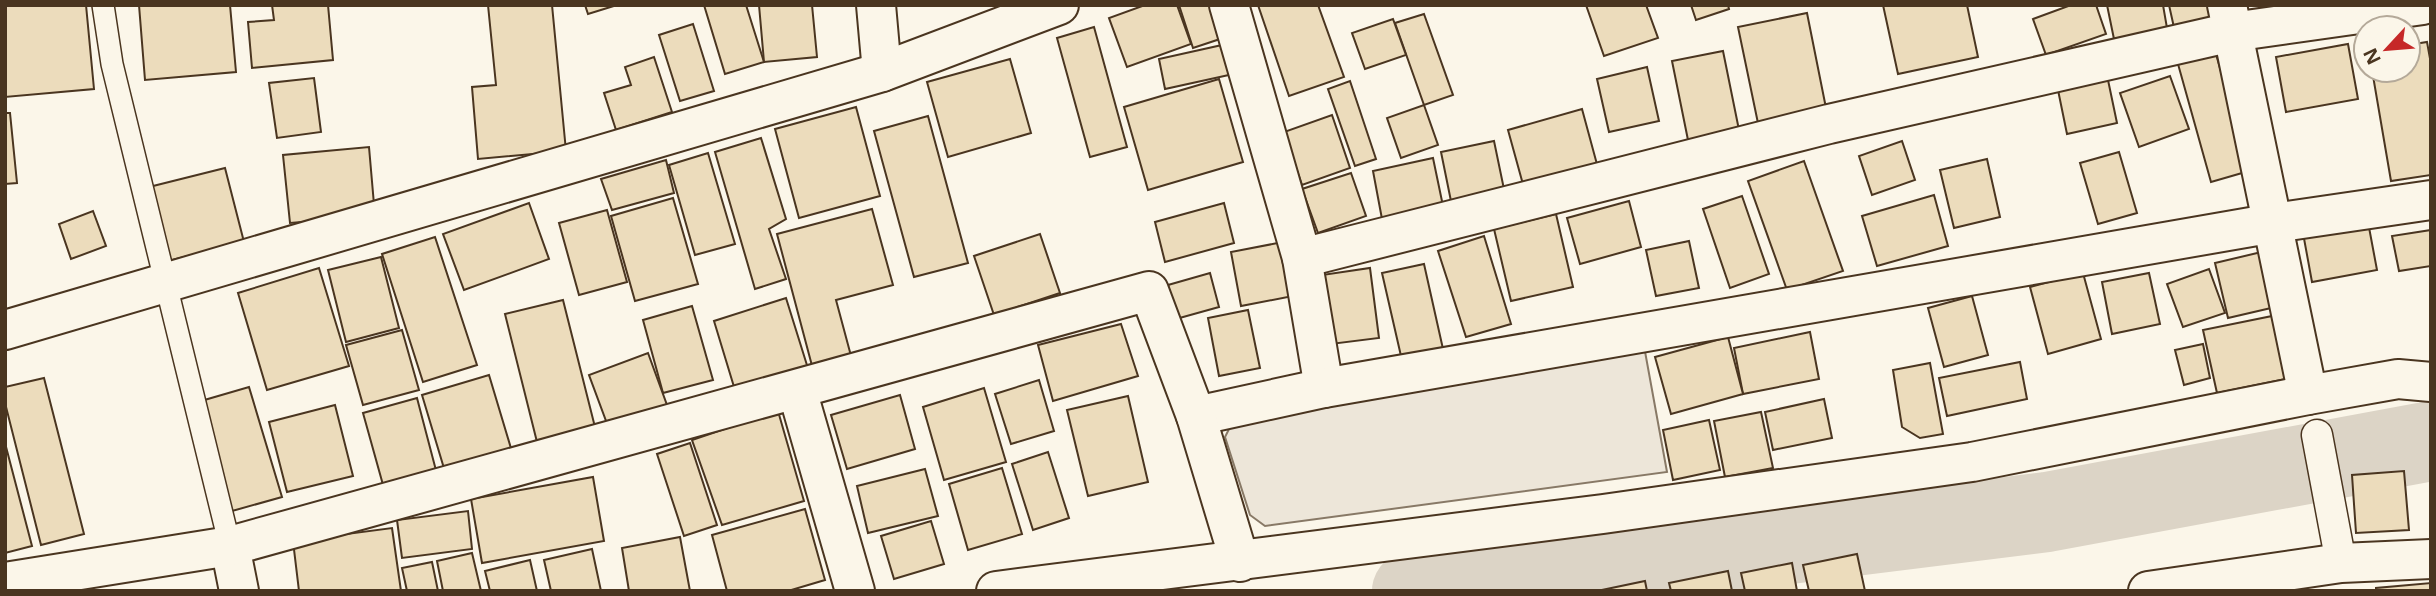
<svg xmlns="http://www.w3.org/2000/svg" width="2436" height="596" font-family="'Noto Sans',sans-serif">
<rect width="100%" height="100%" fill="#fbf6e9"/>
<polygon fill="#ede6d9" stroke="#887966" stroke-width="2" points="1644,346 1667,472 1265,526 1250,515 1225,437 1235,417"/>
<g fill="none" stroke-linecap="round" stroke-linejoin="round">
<polyline stroke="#dcd4c6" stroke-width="80" points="1412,591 2047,512 2431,441"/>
</g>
<g fill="#ecdcbc" stroke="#4a3520" stroke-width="2">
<polygon points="5,5 86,5 94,89 5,97"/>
<polygon points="139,5 230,5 236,72 145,80"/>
<polygon points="272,5 328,5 333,60 252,68 248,22 274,20"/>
<polygon points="488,5 552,5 566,151 478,159 472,87 496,85"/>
<polygon points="585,5 617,5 588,14"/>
<polygon points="704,5 746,5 764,62 725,74"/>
<polygon points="759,5 812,5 817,57 764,62"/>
<polygon points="1145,5 1177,5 1191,44 1127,67 1109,18"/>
<polygon points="1179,5 1218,5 1229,36 1193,48"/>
<polygon points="1258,5 1318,5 1344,77 1289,96"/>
<polygon points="1586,5 1646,5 1658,38 1604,56"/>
<polygon points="1691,5 1728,5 1729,9 1696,20"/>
<polygon points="1883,5 1967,5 1978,57 1898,74"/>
<polygon points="2071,5 2096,5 2106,34 2046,55 2033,19"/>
<polygon points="2107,5 2163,5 2167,28 2114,39"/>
<polygon points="2169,5 2218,5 2222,22 2175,32"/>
<polygon points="1807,13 1827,113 1759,128 1738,27"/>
<polygon points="1424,14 1453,95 1424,105 1395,23"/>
<polygon points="1393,19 1406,55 1365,69 1352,33"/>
<polygon points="693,24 714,91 680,101 659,35"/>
<polygon points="1094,27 1127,147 1090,157 1057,38"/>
<polygon points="2427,42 2431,64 2431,175 2391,181 2372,70 2408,70 2408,45"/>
<polygon points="1231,43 1238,73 1165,89 1159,59"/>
<polygon points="2348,44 2358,99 2286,112 2276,57"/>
<polygon points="1723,51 1739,130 1688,140 1672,61"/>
<polygon points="2216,54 2249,171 2211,182 2178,64"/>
<polygon points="654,57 672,112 616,130 604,93 631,85 625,67"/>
<polygon points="1010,59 1031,133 948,157 927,82"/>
<polygon points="1647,67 1659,121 1609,132 1597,79"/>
<polygon points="2170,76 2189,129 2139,147 2120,93"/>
<polygon points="314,78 321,132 277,138 269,83"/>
<polygon points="1219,79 1243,162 1148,190 1124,107"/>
<polygon points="2108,80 2117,123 2067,134 2058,90"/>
<polygon points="1350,81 1376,159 1355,166 1328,89"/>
<polygon points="1424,105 1438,145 1401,158 1387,118"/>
<polygon points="856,107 880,196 799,218 775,129"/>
<polygon points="1582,109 1598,168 1524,188 1508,130"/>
<polygon points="5,113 10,113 17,183 5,184"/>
<polygon points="1332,115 1350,168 1302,185 1284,132"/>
<polygon points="928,116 968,263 914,277 874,131"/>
<polygon points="761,138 786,219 769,229 786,279 755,289 715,152"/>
<polygon points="1494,141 1505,194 1452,206 1441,152"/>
<polygon points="1902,141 1915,180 1872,195 1859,156"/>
<polygon points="369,147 375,216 290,223 283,155"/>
<polygon points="2119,152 2137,213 2098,224 2080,163"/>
<polygon points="708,153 735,244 695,255 669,165"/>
<polygon points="1433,158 1443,206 1382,219 1373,171"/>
<polygon points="1987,159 2000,217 1954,228 1940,170"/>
<polygon points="666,160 674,193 612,210 601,179"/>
<polygon points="1804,161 1843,271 1787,290 1748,181"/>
<polygon points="225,168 244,242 164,262 145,188"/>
<polygon points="1351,173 1366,216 1318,233 1302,189"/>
<polygon points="1934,195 1948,246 1877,266 1862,216"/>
<polygon points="1742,196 1769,274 1730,288 1703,209"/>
<polygon points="673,198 698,284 635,301 611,216"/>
<polygon points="1629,201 1641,247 1580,264 1567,218"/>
<polygon points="529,203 549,259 464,290 443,234"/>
<polygon points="1224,203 1234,243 1165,262 1155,222"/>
<polygon points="872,209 893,285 836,300 854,367 815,377 777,234"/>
<polygon points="607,210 627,282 579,295 559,223"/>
<polygon points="93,211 106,246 71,259 59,224"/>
<polygon points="1556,214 1573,287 1511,301 1494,229"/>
<polygon points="2368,222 2377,270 2312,282 2303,233"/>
<polygon points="2431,230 2431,266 2399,271 2392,236"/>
<polygon points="1040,234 1060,293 994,315 974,256"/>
<polygon points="1484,236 1511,324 1466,337 1438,251"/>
<polygon points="435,237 477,365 423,382 382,254"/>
<polygon points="1689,241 1699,288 1656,296 1646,250"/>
<polygon points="1283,242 1293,296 1241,306 1231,252"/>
<polygon points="2270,250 2284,305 2228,318 2215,263"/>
<polygon points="381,257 399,328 346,342 328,270"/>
<polygon points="1424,264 1443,349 1401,356 1382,273"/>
<polygon points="319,268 349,366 267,390 238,293"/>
<polygon points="1370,268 1379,338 1331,344 1322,275"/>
<polygon points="2209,269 2225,313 2183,327 2167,284"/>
<polygon points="1210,273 1219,307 1176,319 1168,285"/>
<polygon points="2083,273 2101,339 2048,354 2030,287"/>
<polygon points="2149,273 2160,324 2112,334 2102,282"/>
<polygon points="1972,296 1988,355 1944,367 1928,308"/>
<polygon points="786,298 811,378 738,400 714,321"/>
<polygon points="563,300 598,439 540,454 505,314"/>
<polygon points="692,306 713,380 663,393 643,320"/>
<polygon points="1248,310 1260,368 1219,376 1208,318"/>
<polygon points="2282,314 2295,377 2217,393 2203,330"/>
<polygon points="1121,324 1138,376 1053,401 1038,345"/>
<polygon points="402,330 419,390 363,405 346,345"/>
<polygon points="1810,332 1819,379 1743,394 1734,348"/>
<polygon points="1728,337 1743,394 1671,414 1655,357"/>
<polygon points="2203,344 2210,378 2184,385 2175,350"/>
<polygon points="648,353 671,416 612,437 589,375"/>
<polygon points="2020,362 2027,399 1947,416 1939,378"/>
<polygon points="1930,363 1943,434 1920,438 1902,427 1893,370"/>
<polygon points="489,375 513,455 446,475 422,395"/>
<polygon points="44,378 84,534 41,545 5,403 5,387"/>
<polygon points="1039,380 1054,431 1011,444 995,394"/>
<polygon points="249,387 282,497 232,511 201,401"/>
<polygon points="984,388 1006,462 944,480 923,407"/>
<polygon points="900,395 915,449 847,469 831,415"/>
<polygon points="1128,396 1148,482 1088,496 1067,410"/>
<polygon points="417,398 438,478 385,492 363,413"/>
<polygon points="1824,399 1832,438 1773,450 1765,412"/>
<polygon points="335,405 353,476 287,492 269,422"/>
<polygon points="778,411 804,501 722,525 692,440"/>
<polygon points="1761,412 1773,468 1725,477 1714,421"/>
<polygon points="1709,420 1720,470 1673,480 1663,430"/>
<polygon points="5,443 32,546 5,553"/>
<polygon points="690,443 717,525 684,536 657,454"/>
<polygon points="1048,452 1069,518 1033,530 1012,464"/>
<polygon points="1002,468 1022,534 968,550 949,484"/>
<polygon points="925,469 938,516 868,533 857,486"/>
<polygon points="2404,471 2409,530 2356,533 2352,475"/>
<polygon points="593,477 604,541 482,563 471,499"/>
<polygon points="805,509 825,580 788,591 727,591 712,535"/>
<polygon points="468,511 472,549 402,558 397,520"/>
<polygon points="931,521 944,564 894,579 881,536"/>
<polygon points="392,528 401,591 299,591 293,541"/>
<polygon points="680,537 690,591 629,591 622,548"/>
<polygon points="592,549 601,591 551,591 544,560"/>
<polygon points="472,553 481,591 443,591 437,561"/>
<polygon points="1857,554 1865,591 1809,591 1803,565"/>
<polygon points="530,560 537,591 490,591 485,571"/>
<polygon points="432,562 438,591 407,591 402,568"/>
<polygon points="1792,563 1797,591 1745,591 1741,573"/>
<polygon points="1728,571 1732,591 1671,591 1669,583"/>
<polygon points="1645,581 1647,591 1597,591"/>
<polygon points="2431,583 2431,591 2376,591 2376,588"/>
</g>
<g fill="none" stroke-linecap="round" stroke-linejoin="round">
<defs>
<polyline id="service" points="103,5 112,64 230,546"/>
<polyline id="pedestrian" points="2317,435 2341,563"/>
<g id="minor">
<polyline points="876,5 882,72"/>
<polyline points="1229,5 1302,258 1324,388"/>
<polyline points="2227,5 2308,395"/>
<polyline points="1302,258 1829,124 2232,32 2423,5"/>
<polyline points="797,390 855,591"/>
<polyline points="1196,416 1324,388 2274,223 2431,200"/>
<polyline points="230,546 239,591"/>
<polyline points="5,582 230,546 1149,291 1196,416 1240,562"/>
<polyline points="2148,591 2341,563 2431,559"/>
</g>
<g id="tertiary">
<polyline points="5,330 882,72 1059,5"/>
<polyline points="996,591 1603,514 1972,462 2308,395 2398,379 2431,382"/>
</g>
</defs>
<use href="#service" stroke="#4a3520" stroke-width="24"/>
<use href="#pedestrian" stroke="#4a3520" stroke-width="33"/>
<use href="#minor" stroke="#4a3520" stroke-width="42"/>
<use href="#tertiary" stroke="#4a3520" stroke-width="42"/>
<use href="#service" stroke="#fbf6e9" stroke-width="21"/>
<use href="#pedestrian" stroke="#fbf6e9" stroke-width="30"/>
<use href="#minor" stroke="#fbf6e9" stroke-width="38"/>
<use href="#tertiary" stroke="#fbf6e9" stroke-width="38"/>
</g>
<rect width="2436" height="596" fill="none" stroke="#4a3520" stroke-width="14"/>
<g transform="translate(2387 49) rotate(244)"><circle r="33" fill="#fbf6e9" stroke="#b4a999" stroke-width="2"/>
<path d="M0-5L12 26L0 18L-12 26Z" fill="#c62828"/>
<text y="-10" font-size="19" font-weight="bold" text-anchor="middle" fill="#4a3520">N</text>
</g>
</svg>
